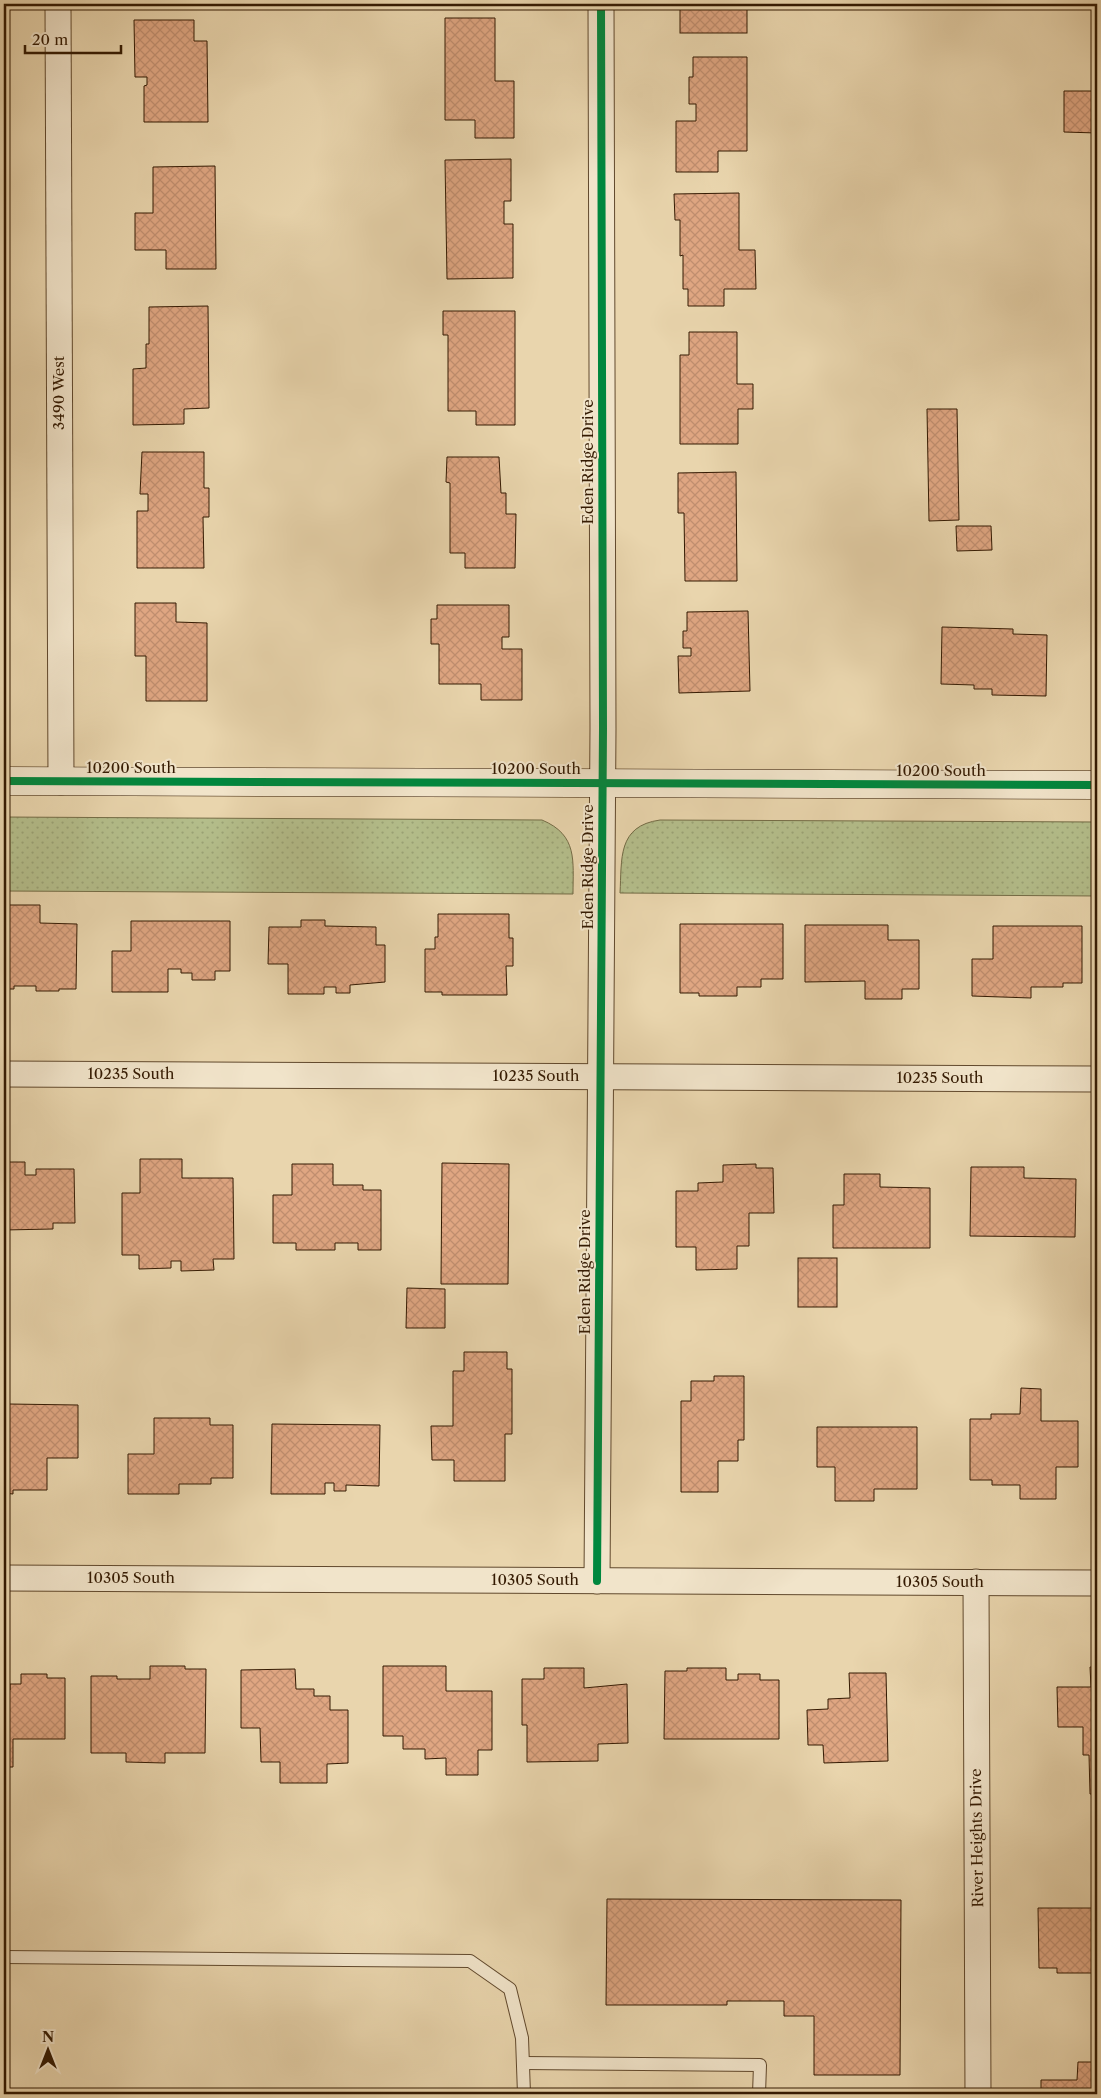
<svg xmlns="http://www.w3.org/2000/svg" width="1101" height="2098" font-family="'Libre Caslon Text',serif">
<defs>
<pattern id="grass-dots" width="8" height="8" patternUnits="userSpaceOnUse" patternTransform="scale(1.25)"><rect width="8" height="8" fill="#b4be8b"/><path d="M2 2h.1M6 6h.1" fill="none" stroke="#9ba376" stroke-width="1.8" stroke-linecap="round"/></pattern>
<pattern id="building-cross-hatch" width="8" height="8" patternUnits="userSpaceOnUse" patternTransform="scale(1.25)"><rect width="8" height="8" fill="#dfa682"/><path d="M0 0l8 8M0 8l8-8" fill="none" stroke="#c08e6f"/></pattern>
</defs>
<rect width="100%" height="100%" fill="#e9d5ad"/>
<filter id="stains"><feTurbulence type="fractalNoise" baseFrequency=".004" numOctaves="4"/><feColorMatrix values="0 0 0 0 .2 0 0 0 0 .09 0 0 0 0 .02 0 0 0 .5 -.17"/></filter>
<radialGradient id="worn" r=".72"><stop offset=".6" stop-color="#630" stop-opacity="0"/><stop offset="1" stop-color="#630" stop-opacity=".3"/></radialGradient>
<g fill="url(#grass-dots)" stroke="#746c46">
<path d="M4,817L542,820C578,835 573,861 573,894L4,891Z"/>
<path d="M660,820L1097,822V896L620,893C622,859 617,826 660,820Z"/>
</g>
<g fill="url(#building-cross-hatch)" stroke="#341a02">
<rect x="680" y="4" width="67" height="29"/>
<polygon points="445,18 495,18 495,81 514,81 514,138 475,138 475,120 445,120"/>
<polygon points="134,20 194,20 194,41 207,41 208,122 144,122 144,86 147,85 147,77 135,77"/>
<polygon points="693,57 747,57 747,151 718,151 718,172 676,172 676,121 696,121 696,104 689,104 689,77 693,77"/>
<polygon points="1064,91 1097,91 1097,133 1064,132"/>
<polygon points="511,159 511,201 504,201 504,224 513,224 513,278 447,279 445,160"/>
<polygon points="215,166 216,269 166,269 166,250 135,250 135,213 153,213 153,167"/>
<polygon points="739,193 739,250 755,250 756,289 724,289 724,306 688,306 688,289 683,289 683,255 680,256 680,220 675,220 674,194"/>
<polygon points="208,306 209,408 184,409 184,424 133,425 133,369 146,368 146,344 149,344 149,307"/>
<polygon points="443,311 515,311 515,425 476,425 476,411 448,411 448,335 443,335"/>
<polygon points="689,332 737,332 737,384 753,384 753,409 738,409 738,444 680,444 680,355 689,355"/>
<polygon points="927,409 957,409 959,520 929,521"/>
<polygon points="142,452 204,452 204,488 209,488 209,517 203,517 204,568 137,568 137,511 148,511 148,494 140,494"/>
<polygon points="447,457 499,457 501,493 506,493 506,514 516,514 515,568 465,568 465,553 450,553 450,483 446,482"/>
<polygon points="736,472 737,581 685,581 684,513 678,513 678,473"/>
<polygon points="956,526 991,526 992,550 957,551"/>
<polygon points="135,603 176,603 176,622 207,623 207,701 146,701 146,656 135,656"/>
<polygon points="437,605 509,605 509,637 502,637 502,649 522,649 522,700 481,700 481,684 439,684 439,644 431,644 431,619 437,619"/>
<polygon points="748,611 750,691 679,693 678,656 691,656 691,648 683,648 683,631 687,631 687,612"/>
<polygon points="942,627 1013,629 1013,634 1047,635 1046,696 992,695 992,689 974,689 974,685 941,684"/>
<polygon points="9,905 40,905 40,923 77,924 76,989 59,989 59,991 36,991 36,986 14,986 14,989 4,989 4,923 9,923"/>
<polygon points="438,914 509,914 509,938 513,938 513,966 506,966 507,995 442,995 442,992 425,992 425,949 435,949 435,937 438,937"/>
<polygon points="301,920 325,920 325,926 376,927 376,945 385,945 385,982 350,985 350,993 336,993 336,987 324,987 324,994 288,994 288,964 268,964 269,927 301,927"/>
<polygon points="131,921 230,921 230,971 215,971 215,980 192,980 192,973 181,973 181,969 168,969 168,992 112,992 112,951 131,951"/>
<polygon points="680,924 783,924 783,979 761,979 761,987 737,987 737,996 699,996 699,993 680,993"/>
<polygon points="805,925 888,925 888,940 919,940 919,989 902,989 902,999 865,999 865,981 805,982"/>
<polygon points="993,926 1082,926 1082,983 1063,983 1063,987 1031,987 1031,998 972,996 972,959 993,959"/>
<polygon points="140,1159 182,1159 182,1178 233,1178 234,1259 213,1259 214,1270 181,1271 181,1261 171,1261 171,1268 139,1269 139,1255 122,1255 122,1193 140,1193"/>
<polygon points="4,1162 25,1162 25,1175 36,1175 36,1169 74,1169 75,1223 53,1223 53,1229 4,1230"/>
<polygon points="442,1163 509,1164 508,1284 441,1284"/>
<polygon points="292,1164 333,1164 333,1185 363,1185 363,1190 381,1190 381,1250 358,1250 358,1243 335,1243 335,1250 296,1250 296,1243 273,1243 273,1195 292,1195"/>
<polygon points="756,1164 756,1168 773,1168 774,1213 749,1213 749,1246 737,1246 737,1269 696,1270 696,1247 676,1247 676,1191 698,1191 698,1183 723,1182 723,1165"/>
<polygon points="971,1167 1024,1167 1024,1178 1076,1179 1075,1237 970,1236"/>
<polygon points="844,1174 880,1174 880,1187 930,1188 930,1248 833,1248 833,1205 844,1205"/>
<rect x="798" y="1258" width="39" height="49"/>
<polygon points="407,1288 445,1289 445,1328 406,1328"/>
<polygon points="464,1352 507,1352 507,1369 512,1369 512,1434 505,1434 505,1481 454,1481 454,1460 432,1460 431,1426 453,1426 453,1371 464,1371"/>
<polygon points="714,1376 744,1376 744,1440 738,1440 738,1461 718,1461 718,1492 681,1492 681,1401 691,1401 691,1381 714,1381"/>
<polygon points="1021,1388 1041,1389 1041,1421 1078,1421 1078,1467 1056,1467 1056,1499 1020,1499 1020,1485 992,1485 992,1480 970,1480 970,1419 991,1419 991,1414 1020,1414"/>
<polygon points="9,1404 78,1405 78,1458 47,1458 47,1490 13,1490 13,1494 4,1493 4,1423 9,1423"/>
<polygon points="154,1418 210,1418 210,1425 233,1425 233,1478 211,1478 211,1484 179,1484 179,1494 128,1494 128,1454 154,1454"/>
<polygon points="272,1424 380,1425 379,1486 346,1485 346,1491 334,1491 334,1483 325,1483 325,1494 271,1494"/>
<polygon points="817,1427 917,1427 917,1489 874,1489 874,1501 835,1501 835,1467 817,1467"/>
<polygon points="150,1666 185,1666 185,1669 206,1669 205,1753 165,1753 165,1763 126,1762 126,1753 91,1753 91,1676 117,1676 117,1679 150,1679"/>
<polygon points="383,1666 446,1666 446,1691 492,1691 492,1750 478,1750 478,1775 446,1775 446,1758 425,1759 425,1749 403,1749 403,1736 383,1736"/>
<polygon points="1090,1667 1097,1667 1097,1794 1090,1794 1089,1755 1083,1755 1083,1727 1058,1727 1057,1687 1091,1687"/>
<polygon points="544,1668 584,1668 584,1688 627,1684 628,1743 598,1744 598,1761 527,1762 527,1725 522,1725 522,1679 544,1679"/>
<polygon points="687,1668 726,1668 726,1680 738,1680 738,1674 760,1674 760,1680 779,1680 779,1739 664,1739 665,1671 687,1671"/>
<polygon points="295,1669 296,1689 314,1689 314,1696 330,1696 330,1710 348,1710 348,1763 327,1764 327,1783 280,1783 280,1762 261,1762 260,1728 241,1728 241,1670"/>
<polygon points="849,1673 886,1673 888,1761 824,1763 823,1745 808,1745 807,1710 828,1709 828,1699 850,1698"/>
<polygon points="21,1674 47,1674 47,1678 65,1678 65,1739 13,1739 13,1767 4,1767 4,1690 10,1690 10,1684 21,1684"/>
<polygon points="607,1899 901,1900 900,2075 814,2075 814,2016 784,2016 784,2001 727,2001 727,2005 606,2005"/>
<polygon points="1038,1908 1097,1908 1097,1969 1094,1969 1094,1973 1057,1973 1057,1968 1039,1968"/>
<polygon points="1078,2062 1097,2062 1097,2094 1041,2094 1041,2080 1077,2080"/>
</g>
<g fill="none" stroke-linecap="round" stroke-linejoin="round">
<defs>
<g id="lane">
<polyline points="4,1957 470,1961 510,1989 522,2038 524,2094"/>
<polyline points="523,2063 760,2065 759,2094"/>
</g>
<g id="street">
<polyline points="58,4 61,782"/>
<polyline points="4,1074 1097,1079"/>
<polyline points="4,1578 1097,1583"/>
<polyline points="597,1581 603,728 601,4"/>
<polyline points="976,1582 978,2094"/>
</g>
<polyline id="secondary" points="4,781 1097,785"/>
</defs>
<use href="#lane" stroke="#61492d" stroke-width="14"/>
<use href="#street" stroke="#61492d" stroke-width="27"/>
<use href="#secondary" stroke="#341a02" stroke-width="29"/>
<use href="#lane" stroke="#f1e4ca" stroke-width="12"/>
<use href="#street" stroke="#f1e4ca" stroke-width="25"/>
<use href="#secondary" stroke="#f1e4ca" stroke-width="28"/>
<defs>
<g id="cycleway">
<polyline points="4,781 1097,785"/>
<polyline points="597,1581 603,728 601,4"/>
</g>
</defs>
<use href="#cycleway" stroke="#f1e4ca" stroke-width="11"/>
<use href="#cycleway" stroke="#00873e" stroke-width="8"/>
</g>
<g text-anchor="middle" stroke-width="4" stroke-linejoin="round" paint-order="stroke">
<g font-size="15" fill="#341a02" stroke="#f1e4ca">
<text transform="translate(59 393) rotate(-90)" y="5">3490 West</text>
<text transform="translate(588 462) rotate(-90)" y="5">Eden Ridge Drive</text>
<text x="131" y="773">10200 South</text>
<text x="536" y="774">10200 South</text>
<text x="941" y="776">10200 South</text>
<text transform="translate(588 867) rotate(-90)" y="5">Eden Ridge Drive</text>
<text x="131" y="1079">10235 South</text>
<text x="536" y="1081">10235 South</text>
<text x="940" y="1083">10235 South</text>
<text transform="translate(585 1272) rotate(-90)" y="5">Eden Ridge Drive</text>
<text x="131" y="1583">10305 South</text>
<text x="535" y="1585">10305 South</text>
<text x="940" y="1587">10305 South</text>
<text transform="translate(977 1838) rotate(-91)" y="5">River Heights Drive</text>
</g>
</g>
<rect width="1101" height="2098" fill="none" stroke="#e9d5ad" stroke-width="20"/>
<rect x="5" y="5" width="1091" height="2088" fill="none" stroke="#341a02" stroke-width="2.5"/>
<rect x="10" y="10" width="1081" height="2078" fill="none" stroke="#341a02"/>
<g transform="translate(48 2050)" stroke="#f1e4ca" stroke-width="4" paint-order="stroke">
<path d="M0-4L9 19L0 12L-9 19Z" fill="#341a02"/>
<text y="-8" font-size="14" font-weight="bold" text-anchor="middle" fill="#341a02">N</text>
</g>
<path d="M25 45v8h96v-8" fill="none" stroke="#341a02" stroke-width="2.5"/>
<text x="32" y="45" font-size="15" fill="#341a02" stroke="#f1e4ca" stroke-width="4" paint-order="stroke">20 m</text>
<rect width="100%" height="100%" filter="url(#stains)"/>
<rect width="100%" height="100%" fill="url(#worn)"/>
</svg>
